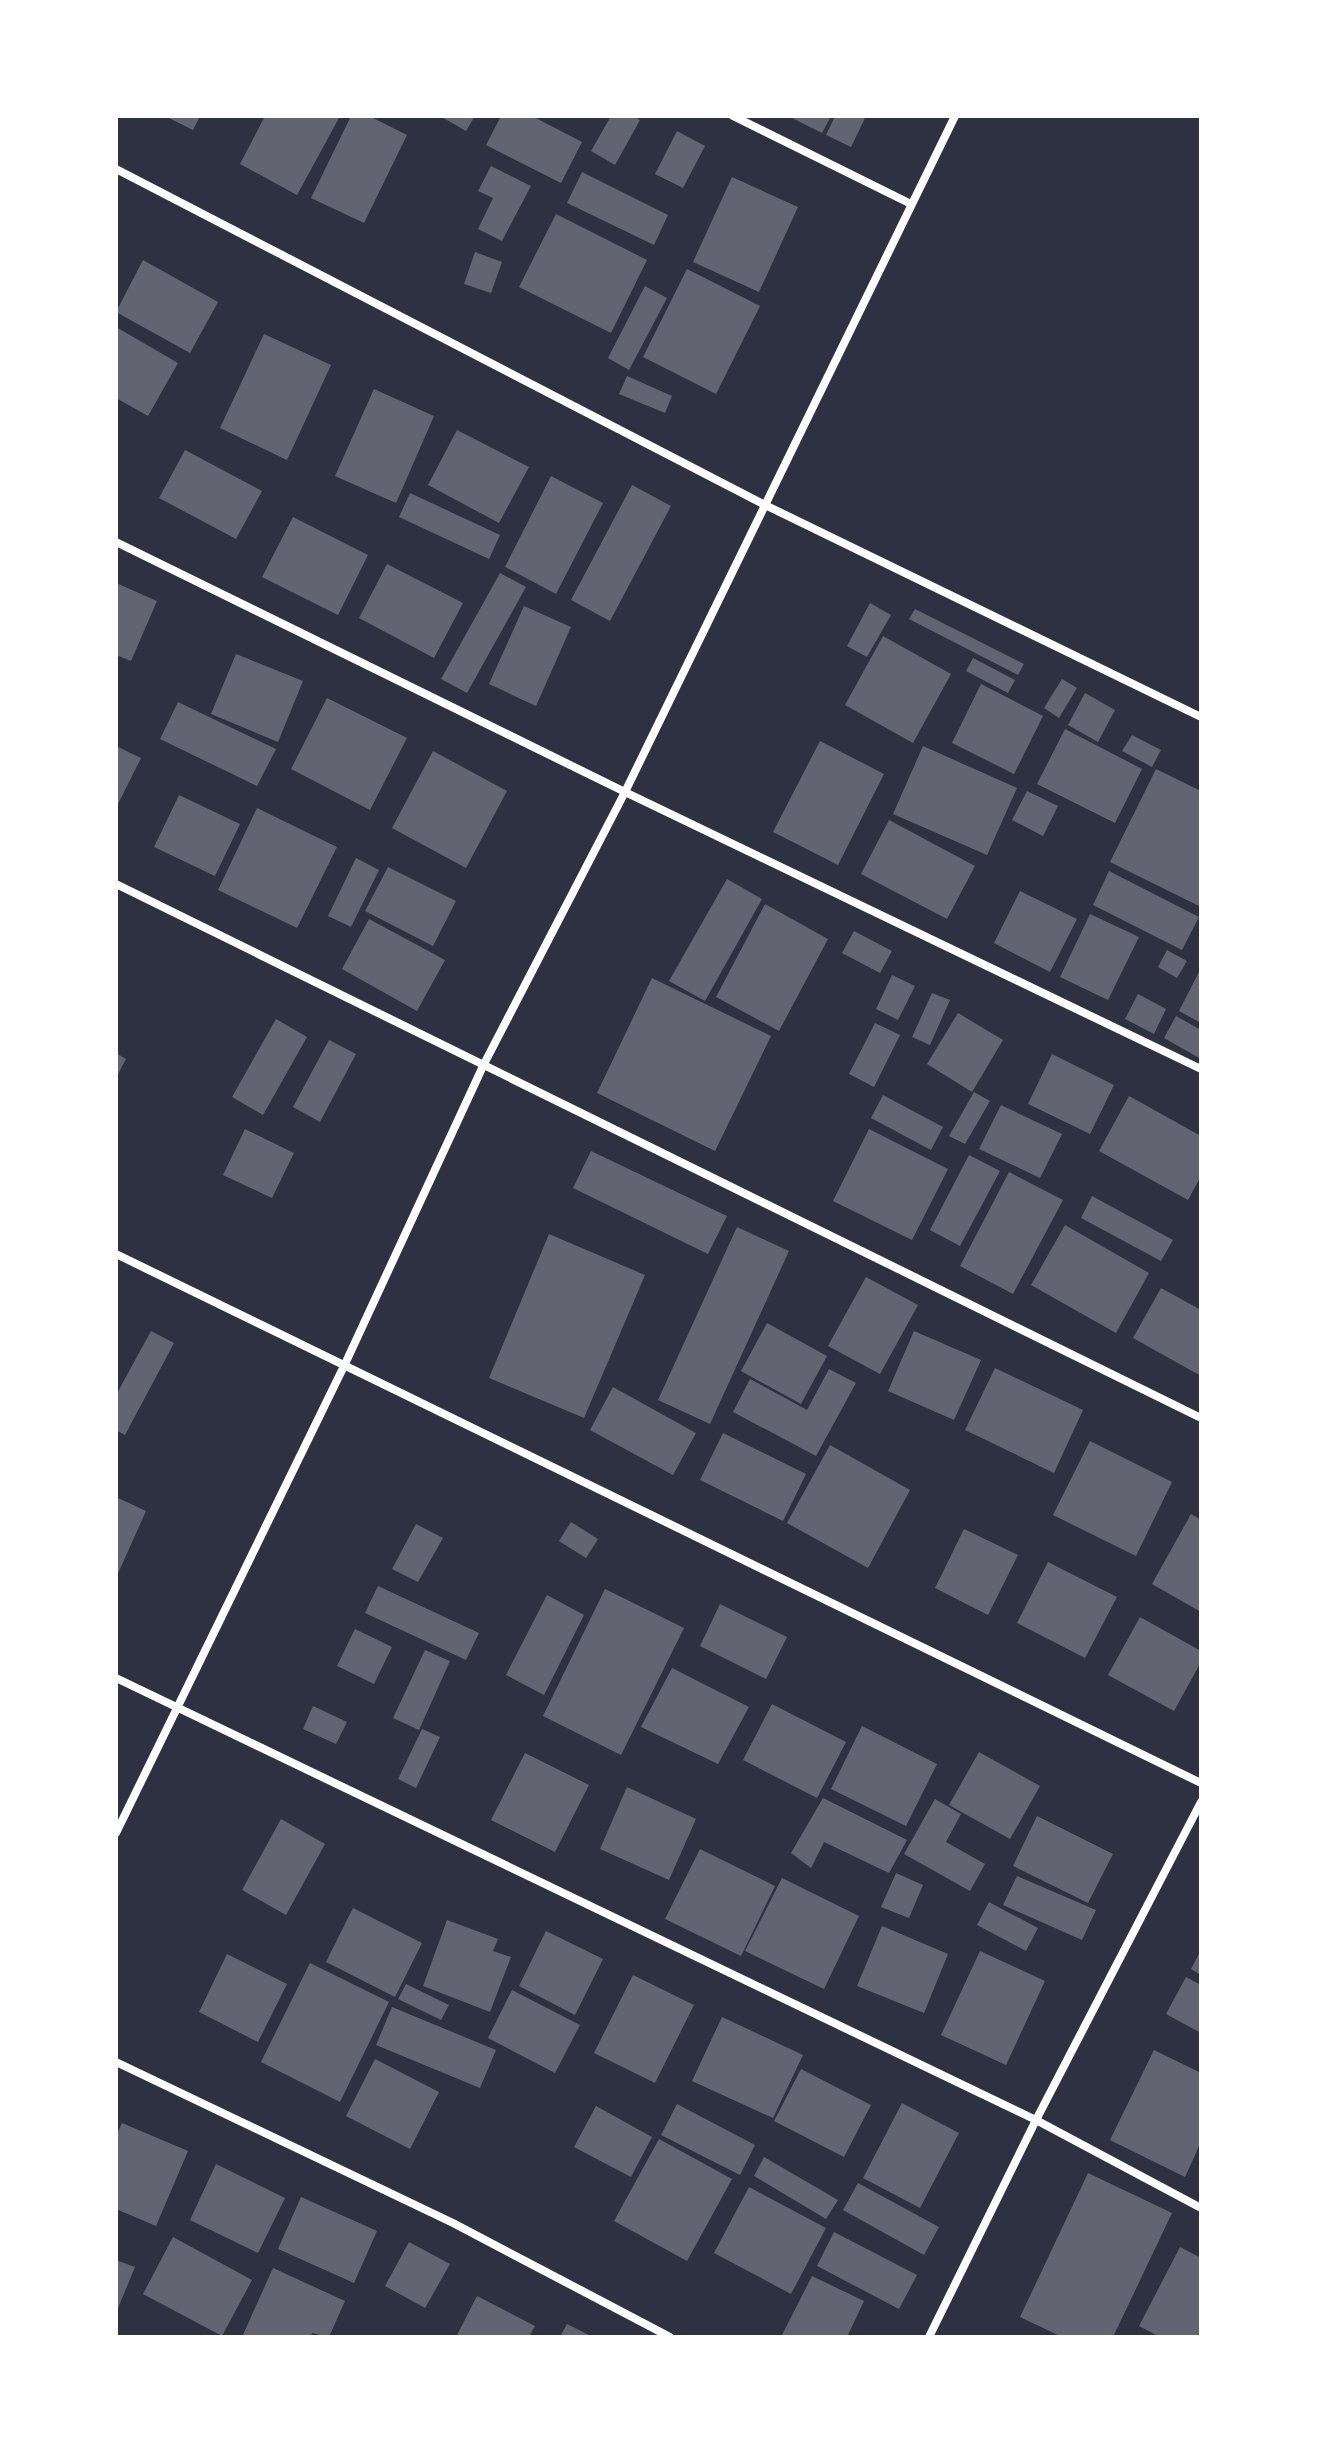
<svg xmlns="http://www.w3.org/2000/svg" width="1317" height="2453" font-family="'Fira Sans',sans-serif">
<rect width="100%" height="100%" fill="#2d3142"/>
<g fill="#626471">
<polygon points="165,116 200,116 193,130"/>
<polygon points="265,116 339,118 297,195 240,164"/>
<polygon points="351,116 369,116 407,135 364,223 311,198"/>
<polygon points="440,116 475,116 466,131"/>
<polygon points="501,116 532,116 582,142 561,183 486,145"/>
<polygon points="611,116 632,116 640,120 615,165 591,151"/>
<polygon points="788,116 831,116 822,133"/>
<polygon points="835,116 866,116 851,147 826,135"/>
<polygon points="677,131 705,146 683,188 655,174"/>
<polygon points="491,166 531,186 502,241 478,229 493,198 478,191"/>
<polygon points="582,172 668,215 654,245 567,203"/>
<polygon points="732,177 798,207 759,292 693,262"/>
<polygon points="556,214 647,260 611,333 519,287"/>
<polygon points="475,252 502,262 491,293 464,284"/>
<polygon points="143,260 218,302 190,353 116,312"/>
<polygon points="687,269 760,306 716,394 643,357"/>
<polygon points="645,286 667,298 629,370 608,358"/>
<polygon points="116,327 178,363 148,416 116,398"/>
<polygon points="264,334 331,365 287,460 220,428"/>
<polygon points="627,376 672,396 665,413 619,394"/>
<polygon points="374,389 434,416 396,503 335,476"/>
<polygon points="457,430 529,467 499,523 428,485"/>
<polygon points="185,450 262,491 236,539 159,498"/>
<polygon points="551,476 603,503 556,594 505,567"/>
<polygon points="632,485 671,506 610,621 571,600"/>
<polygon points="410,493 500,535 489,559 399,517"/>
<polygon points="293,517 368,555 338,615 262,577"/>
<polygon points="387,564 463,603 434,658 359,618"/>
<polygon points="500,573 526,587 467,693 441,679"/>
<polygon points="116,583 157,601 131,661 116,655"/>
<polygon points="870,603 891,615 867,657 847,646"/>
<polygon points="524,606 571,627 536,706 489,684"/>
<polygon points="915,609 1024,664 1018,675 909,619"/>
<polygon points="883,636 951,674 913,743 845,705"/>
<polygon points="236,654 303,681 278,742 211,714"/>
<polygon points="973,658 1015,680 1008,693 966,671"/>
<polygon points="1062,679 1077,688 1059,718 1044,708"/>
<polygon points="981,684 1043,716 1014,774 952,743"/>
<polygon points="1085,693 1115,710 1098,742 1068,725"/>
<polygon points="327,698 407,738 370,810 291,769"/>
<polygon points="178,702 276,749 257,786 160,739"/>
<polygon points="1065,729 1142,769 1115,823 1037,784"/>
<polygon points="1132,735 1161,750 1152,767 1122,751"/>
<polygon points="820,741 884,774 838,865 773,832"/>
<polygon points="116,746 141,758 116,808"/>
<polygon points="923,746 1017,788 987,855 893,814"/>
<polygon points="433,751 507,791 466,868 392,828"/>
<polygon points="1156,769 1201,791 1201,907 1110,862"/>
<polygon points="1027,791 1058,806 1043,836 1012,820"/>
<polygon points="179,795 240,824 215,876 154,847"/>
<polygon points="257,808 337,847 297,928 218,890"/>
<polygon points="889,820 975,866 947,919 861,874"/>
<polygon points="356,858 379,870 351,927 328,916"/>
<polygon points="388,867 456,901 433,946 365,911"/>
<polygon points="1109,871 1199,917 1182,950 1093,905"/>
<polygon points="727,879 762,899 705,1001 669,981"/>
<polygon points="1020,891 1077,919 1050,972 994,943"/>
<polygon points="765,904 828,939 779,1031 716,997"/>
<polygon points="1090,914 1139,937 1108,1000 1060,977"/>
<polygon points="369,919 445,960 417,1011 342,969"/>
<polygon points="854,931 892,951 880,973 842,953"/>
<polygon points="1167,950 1187,961 1177,978 1158,967"/>
<polygon points="1201,968 1201,1023 1179,1011"/>
<polygon points="892,975 915,986 898,1020 876,1009"/>
<polygon points="652,978 771,1036 715,1151 597,1093"/>
<polygon points="932,993 950,1000 930,1045 912,1037"/>
<polygon points="1138,994 1166,1009 1154,1034 1125,1019"/>
<polygon points="958,1013 1003,1040 972,1092 927,1064"/>
<polygon points="1176,1016 1201,1030 1201,1059 1164,1038"/>
<polygon points="276,1019 307,1037 263,1115 232,1097"/>
<polygon points="875,1023 900,1035 874,1087 849,1074"/>
<polygon points="329,1040 356,1054 320,1122 293,1107"/>
<polygon points="116,1053 126,1059 116,1078"/>
<polygon points="1052,1054 1114,1085 1090,1134 1028,1104"/>
<polygon points="974,1092 990,1101 965,1144 949,1136"/>
<polygon points="883,1095 943,1127 931,1150 871,1118"/>
<polygon points="1129,1096 1201,1136 1201,1176 1188,1200 1099,1151"/>
<polygon points="1001,1105 1062,1134 1040,1178 979,1149"/>
<polygon points="245,1129 294,1153 272,1198 223,1175"/>
<polygon points="869,1129 948,1169 912,1240 833,1201"/>
<polygon points="591,1151 727,1216 708,1254 573,1188"/>
<polygon points="969,1155 1000,1171 960,1246 930,1230"/>
<polygon points="1009,1172 1063,1200 1013,1294 960,1266"/>
<polygon points="1092,1196 1173,1240 1161,1261 1081,1218"/>
<polygon points="1065,1225 1149,1273 1116,1333 1031,1285"/>
<polygon points="737,1227 789,1251 710,1424 658,1400"/>
<polygon points="549,1234 645,1275 584,1418 489,1378"/>
<polygon points="866,1277 918,1305 880,1374 828,1346"/>
<polygon points="1161,1288 1201,1310 1201,1376 1133,1338"/>
<polygon points="767,1323 827,1356 801,1404 741,1371"/>
<polygon points="151,1331 174,1343 125,1435 116,1430 116,1395"/>
<polygon points="914,1331 981,1360 954,1420 888,1391"/>
<polygon points="995,1368 1083,1410 1054,1473 965,1430"/>
<polygon points="829,1369 856,1383 816,1456 733,1412 750,1379 807,1410"/>
<polygon points="613,1387 696,1433 673,1475 590,1430"/>
<polygon points="723,1433 806,1474 783,1521 700,1480"/>
<polygon points="1090,1441 1172,1482 1136,1556 1053,1515"/>
<polygon points="830,1445 910,1490 868,1568 787,1523"/>
<polygon points="116,1497 146,1511 116,1578"/>
<polygon points="1191,1514 1201,1520 1201,1612 1152,1584"/>
<polygon points="571,1522 598,1539 586,1558 559,1541"/>
<polygon points="416,1524 443,1538 418,1582 392,1569"/>
<polygon points="964,1529 1018,1555 988,1615 935,1588"/>
<polygon points="1048,1562 1117,1597 1085,1658 1017,1623"/>
<polygon points="378,1586 479,1633 466,1660 365,1613"/>
<polygon points="605,1589 684,1628 621,1755 543,1716"/>
<polygon points="547,1595 584,1615 544,1695 506,1675"/>
<polygon points="720,1604 787,1637 766,1679 700,1646"/>
<polygon points="1140,1617 1201,1651 1201,1662 1174,1711 1108,1675"/>
<polygon points="355,1629 392,1647 374,1684 337,1666"/>
<polygon points="425,1650 450,1661 419,1730 393,1718"/>
<polygon points="672,1668 749,1707 718,1764 641,1727"/>
<polygon points="772,1704 846,1742 817,1798 743,1760"/>
<polygon points="313,1706 347,1722 336,1744 303,1729"/>
<polygon points="862,1726 937,1764 906,1826 831,1789"/>
<polygon points="422,1729 440,1737 416,1788 398,1779"/>
<polygon points="979,1752 1040,1786 1010,1839 949,1805"/>
<polygon points="525,1753 589,1785 555,1852 491,1820"/>
<polygon points="627,1787 696,1819 669,1880 600,1849"/>
<polygon points="823,1798 907,1840 889,1873 824,1842 811,1868 791,1853"/>
<polygon points="935,1799 961,1814 946,1842 985,1864 970,1891 904,1854"/>
<polygon points="1037,1816 1113,1854 1088,1903 1013,1866"/>
<polygon points="281,1819 325,1844 286,1915 242,1890"/>
<polygon points="700,1849 775,1886 741,1956 665,1919"/>
<polygon points="896,1873 923,1885 909,1918 881,1907"/>
<polygon points="1017,1876 1096,1910 1082,1940 1003,1905"/>
<polygon points="782,1878 859,1916 824,1989 745,1951"/>
<polygon points="989,1902 1038,1928 1026,1951 977,1925"/>
<polygon points="353,1908 422,1943 395,1997 326,1962"/>
<polygon points="447,1920 498,1939 493,1951 511,1957 490,2012 423,1986"/>
<polygon points="882,1926 948,1954 924,2013 857,1986"/>
<polygon points="546,1931 603,1959 575,2015 519,1986"/>
<polygon points="1201,1950 1201,1975 1191,1969"/>
<polygon points="980,1951 1045,1981 1006,2065 941,2035"/>
<polygon points="227,1954 287,1984 258,2042 199,2012"/>
<polygon points="310,1963 389,2002 340,2102 261,2062"/>
<polygon points="633,1975 694,2005 655,2083 594,2053"/>
<polygon points="1186,1977 1201,1985 1201,2033 1166,2014"/>
<polygon points="406,1984 449,2005 441,2020 398,1999"/>
<polygon points="512,1990 580,2025 555,2073 488,2038"/>
<polygon points="392,2007 496,2050 480,2088 376,2045"/>
<polygon points="722,2017 803,2055 773,2118 692,2081"/>
<polygon points="1154,2050 1201,2073 1201,2142 1185,2177 1110,2140"/>
<polygon points="375,2059 439,2092 410,2149 346,2116"/>
<polygon points="801,2069 871,2105 844,2157 774,2121"/>
<polygon points="902,2103 959,2133 920,2208 863,2178"/>
<polygon points="677,2104 755,2145 740,2175 661,2135"/>
<polygon points="596,2106 652,2137 631,2177 574,2147"/>
<polygon points="122,2123 188,2151 156,2226 116,2209 116,2136"/>
<polygon points="659,2139 732,2179 687,2261 614,2221"/>
<polygon points="764,2157 838,2200 826,2219 754,2176"/>
<polygon points="216,2164 285,2198 258,2253 190,2220"/>
<polygon points="1088,2173 1172,2213 1113,2337 1062,2337 1020,2317"/>
<polygon points="858,2183 939,2227 924,2255 843,2210"/>
<polygon points="749,2187 826,2228 791,2294 714,2253"/>
<polygon points="301,2197 377,2231 354,2283 278,2249"/>
<polygon points="834,2232 917,2275 899,2309 817,2266"/>
<polygon points="173,2237 252,2280 222,2336 143,2294"/>
<polygon points="409,2242 450,2264 425,2308 385,2286"/>
<polygon points="1180,2247 1201,2258 1201,2337 1160,2337 1139,2326"/>
<polygon points="116,2260 135,2267 116,2313"/>
<polygon points="273,2268 345,2301 329,2337 312,2333 310,2337 242,2337"/>
<polygon points="812,2276 864,2301 847,2337 781,2337"/>
<polygon points="477,2296 535,2326 529,2337 456,2337"/>
<polygon points="567,2324 593,2337 560,2337"/>
</g>
<g fill="none" stroke-linecap="round" stroke-linejoin="round">
<g stroke="#fff" stroke-width="8">
<polyline points="733,116 911,204"/>
<polyline points="116,169 765,505 1201,717"/>
<polyline points="116,542 625,792 1201,1069"/>
<polyline points="116,884 1201,1418"/>
<polyline points="116,1254 1201,1783"/>
<polyline points="116,1678 1036,2120 1201,2208"/>
<polyline points="116,1833 345,1364 484,1064 625,792 955,116"/>
<polyline points="116,2062 453,2223 670,2337"/>
<polyline points="929,2337 1036,2120 1201,1802"/>
</g>
</g>
<rect width="1317" height="2453" fill="none" stroke="#ffffff" stroke-width="236"/>
</svg>
